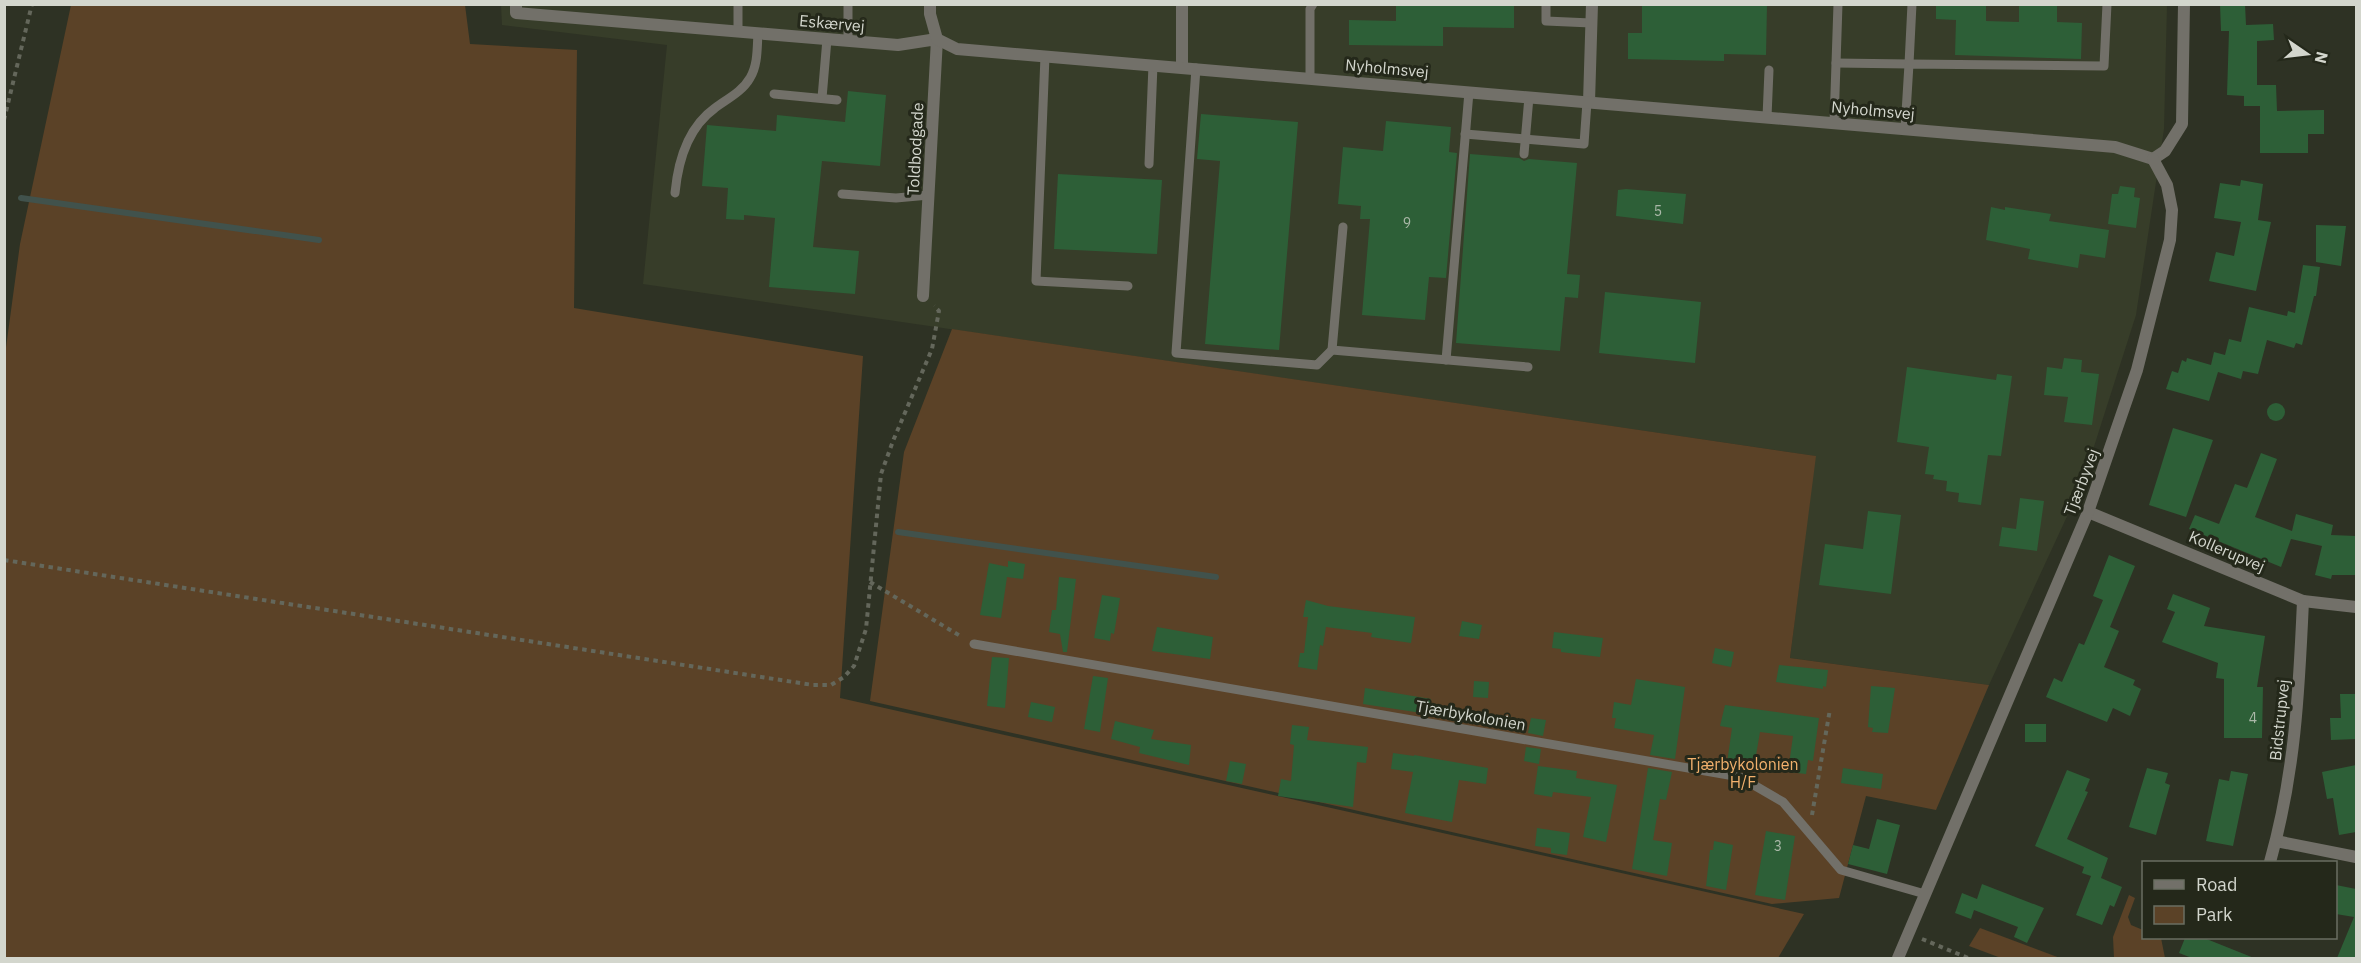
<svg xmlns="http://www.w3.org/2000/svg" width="2361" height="963" font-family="'IBM Plex Sans',sans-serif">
<rect width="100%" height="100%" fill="#2e3224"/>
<polygon fill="#373d29" points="501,5 2167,5 2164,129 2136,315 2082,484 1989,685 1790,658 1815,456 643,284 667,45 502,25"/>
<g fill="#5b4227">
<polygon points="71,5 465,5 470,44 577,50 574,308 863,356 840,698 1804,914 1778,958 5,958 5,355 20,244"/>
<polygon points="952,329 1816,456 1790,658 1989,685 1936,810 1866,796 1839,898 1772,904 870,701 904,452"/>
<polygon points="2129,895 2135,898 2128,917 2131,925 2143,930 2144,938 2161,938 2165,958 2114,958 2113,937"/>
<polygon points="1980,928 2060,958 2001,958 1969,946"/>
</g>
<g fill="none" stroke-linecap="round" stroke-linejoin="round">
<g stroke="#41524c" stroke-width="6">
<polyline points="21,198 319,240"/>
<polyline points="898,532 1216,577"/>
</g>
</g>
<g fill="#2d5f37">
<polygon points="1396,4 1514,4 1514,28 1443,27 1443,46 1349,45 1349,20 1396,21"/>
<polygon points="1642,4 1767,4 1766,55 1724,54 1724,61 1628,59 1628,33 1642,33"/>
<polygon points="1936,4 1986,4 1986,21 2019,22 2019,4 2057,4 2057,22 2082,23 2081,59 1955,55 1956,20 1936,19"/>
<polygon points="2220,4 2245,4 2246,25 2273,24 2274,40 2257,41 2257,85 2276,85 2277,111 2324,110 2324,134 2308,134 2308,153 2260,153 2260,106 2244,106 2244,96 2227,95 2229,31 2221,31"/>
<polygon points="848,91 886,95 880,166 822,161 813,247 859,251 855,294 769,287 775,218 744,215 744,220 726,219 728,188 702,186 707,125 776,131 777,115 845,122"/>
<polygon points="1201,114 1298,122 1279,350 1205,344 1220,161 1197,159"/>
<polygon points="1386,121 1451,127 1449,152 1457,153 1446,278 1429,277 1425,320 1362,315 1370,219 1360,219 1361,206 1338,204 1343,147 1383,151"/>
<polygon points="1470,154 1519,158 1524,161 1529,159 1577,163 1567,274 1580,275 1578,298 1565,297 1560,351 1456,343"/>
<polygon points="1058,174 1162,180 1157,254 1054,249"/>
<polygon points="2241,180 2263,184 2258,220 2271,222 2256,291 2209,281 2216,252 2234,256 2241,222 2214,218 2220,183 2240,186"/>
<polygon points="2120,186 2135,188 2134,197 2140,198 2136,228 2108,224 2112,194 2118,194"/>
<polygon points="1626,189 1686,194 1683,224 1616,216 1618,190"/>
<polygon points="1991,207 2005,210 2005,207 2051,214 2049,221 2109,230 2105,258 2080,254 2078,268 2028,259 2030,249 1986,240"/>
<polygon points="2316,225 2346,226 2341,266 2316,262"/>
<polygon points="2303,265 2320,267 2316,296 2314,296 2302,345 2296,343 2294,348 2267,340 2258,374 2243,371 2241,379 2218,372 2209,401 2166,389 2172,371 2178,373 2182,360 2186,362 2187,358 2211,365 2214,352 2225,355 2229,339 2241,342 2249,307 2287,316 2288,311 2295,313"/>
<polygon points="1605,292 1701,302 1695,363 1599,353"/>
<polygon points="2064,358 2082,360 2081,372 2099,374 2092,425 2064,422 2068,397 2044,395 2047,367 2062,369"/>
<polygon points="1907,367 1996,380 1997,374 2012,376 2001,456 1988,455 1981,505 1958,502 1959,493 1946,491 1947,481 1933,479 1934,475 1925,474 1929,447 1897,442"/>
<circle cx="2276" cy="412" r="9"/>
<polygon points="2173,428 2213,440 2186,517 2149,505"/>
<polygon points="2261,453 2277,459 2255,517 2292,531 2296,514 2333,525 2331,535 2356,536 2356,575 2332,575 2331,579 2315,575 2322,546 2291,539 2281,567 2189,529 2195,515 2219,524 2235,484 2247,488"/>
<polygon points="2020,498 2044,501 2037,551 1999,546 2002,527 2016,529"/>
<polygon points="1868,511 1901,515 1891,594 1819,585 1825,544 1863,549"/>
<polygon points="2109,555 2135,566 2110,627 2119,631 2104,667 2135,680 2133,685 2141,689 2130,716 2113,708 2107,722 2046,697 2054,678 2062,682 2079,643 2084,645 2103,600 2093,596"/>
<polygon points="1008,561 1025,564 1023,579 1007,577 1001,618 980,615 989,563 1008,567"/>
<polygon points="1059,577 1076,579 1067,652 1063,652 1060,634 1049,632 1052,610 1056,610"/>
<polygon points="2173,594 2210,608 2204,626 2265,636 2257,687 2263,687 2262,738 2224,738 2224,679 2216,678 2218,663 2162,642 2175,612 2167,609"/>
<polygon points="1102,595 1120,598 1114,634 1111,633 1110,641 1094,638"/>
<polygon points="1306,600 1328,606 1415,617 1411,643 1371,637 1372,633 1326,627 1323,646 1320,645 1317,670 1298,667 1300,653 1304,653 1308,617 1303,617"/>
<polygon points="1462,621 1482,625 1479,639 1459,636"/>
<polygon points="1157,627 1213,637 1210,659 1152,651"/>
<polygon points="1554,632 1603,638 1600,657 1561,652 1561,649 1552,648"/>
<polygon points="1715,648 1734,652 1731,667 1712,663"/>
<polygon points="992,657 1009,658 1005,708 987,706"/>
<polygon points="1779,665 1828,670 1826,687 1823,686 1823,689 1776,682"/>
<polygon points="1093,676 1108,678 1100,732 1084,729"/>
<polygon points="1636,679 1685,687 1675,759 1650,755 1654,735 1614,728 1616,718 1612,718 1614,702 1631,705"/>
<polygon points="1474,681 1489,682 1488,698 1473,697"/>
<polygon points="1871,686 1895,688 1888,733 1872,732 1873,728 1868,727"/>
<polygon points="1365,688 1431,699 1428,714 1363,704"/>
<polygon points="2340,694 2356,694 2356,739 2331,740 2330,718 2341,718"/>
<polygon points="1031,702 1055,707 1052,722 1028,717"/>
<polygon points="1725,705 1819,718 1813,761 1808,760 1806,774 1788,772 1793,736 1760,732 1754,767 1727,763 1732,728 1720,726"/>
<polygon points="1531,718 1546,720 1543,736 1528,733"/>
<polygon points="1115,721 1154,730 1151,739 1191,745 1189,765 1139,753 1140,747 1111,739"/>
<rect x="2025" y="724" width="21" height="18"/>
<polygon points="1292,725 1309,727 1307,740 1368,747 1366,763 1357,762 1353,807 1278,796 1281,779 1291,781 1294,745 1290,744"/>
<polygon points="1526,747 1541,749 1539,764 1524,761"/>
<polygon points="1393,753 1414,756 1414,755 1488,768 1486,784 1459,780 1452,822 1405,813 1413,772 1391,769"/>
<polygon points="1230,761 1246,764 1242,784 1226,781"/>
<polygon points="2356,765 2356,832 2339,835 2333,798 2327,799 2322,772"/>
<polygon points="1538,766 1577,771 1576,778 1617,785 1606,842 1583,837 1591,797 1553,792 1552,797 1534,794"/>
<polygon points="1648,768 1672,772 1666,800 1660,799 1653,840 1672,843 1667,876 1632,869"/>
<polygon points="1843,768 1883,774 1881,789 1841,783"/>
<polygon points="2147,768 2168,773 2165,783 2170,785 2156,835 2129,827"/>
<polygon points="2067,770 2090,779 2085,791 2088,792 2067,839 2108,858 2101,878 2122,887 2114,907 2110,905 2102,925 2076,915 2091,876 2082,873 2084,867 2035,846"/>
<polygon points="2231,771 2248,774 2233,846 2206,841 2219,779 2229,781"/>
<polygon points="1877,819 1900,825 1887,874 1848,864 1853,845 1869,849"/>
<polygon points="1537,828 1570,833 1567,855 1551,853 1551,848 1535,846"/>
<polygon points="1766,831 1795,836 1785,900 1755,895"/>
<polygon points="1714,841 1733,845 1726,890 1706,886 1710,850 1713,850"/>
<polygon points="1982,884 2044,908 2027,943 2014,937 2018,927 1974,910 1971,919 1955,913 1962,893 1977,899"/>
<polygon points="2336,885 2356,889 2356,958 2337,958 2354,917 2336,914"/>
<polygon points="2185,938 2204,938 2254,958 2192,958 2179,953"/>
</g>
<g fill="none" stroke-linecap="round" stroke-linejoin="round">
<g stroke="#64675b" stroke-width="4" stroke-dasharray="4.5 4.5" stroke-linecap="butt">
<polyline points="4,120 32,4"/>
<polyline points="4,560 813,685 831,685 844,677 854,666 866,629 881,474 893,441 932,349 939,311 934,306"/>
<polyline points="870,582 962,637"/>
<polyline points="1812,815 1830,709"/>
<polyline points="1922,939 1968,958"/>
</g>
<g stroke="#727069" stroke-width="9">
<polyline points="1546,4 1546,21 1591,23"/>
<polyline points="738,31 738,4"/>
<polyline points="848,40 848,4"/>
<polyline points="1045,56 1036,281 1128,286"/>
<polyline points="1836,63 1909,64 1912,4"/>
<polyline points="1196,68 1176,353 1317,365 1332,350"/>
<polyline points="1310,78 1310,9 1313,4"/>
<polyline points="774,94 837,100"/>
<polyline points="822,98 827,39"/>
<polyline points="1767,117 1769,70"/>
<polyline points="1834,123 1838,4"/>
<polyline points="1905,129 1909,64 2104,66 2107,4"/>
<polyline points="1465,134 1584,144 1587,102"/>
<polyline points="1524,154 1529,97"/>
<polyline points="1149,164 1153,65"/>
<path d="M675,193C678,161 687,128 715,108C727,99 742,92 750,78C758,65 757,48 758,33"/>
<polyline points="842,194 896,198 929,195"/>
<polyline points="1343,227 1332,350 1528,367"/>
<polyline points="1446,360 1469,92"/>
<polyline points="974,644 1740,777 1783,802 1841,870 1925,894"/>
</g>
<g stroke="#727069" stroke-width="12">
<polyline points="516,4 516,13 898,45 937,39 923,296"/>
<polyline points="1182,67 1182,4"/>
<polyline points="1589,102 1592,4"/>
<polyline points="2088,512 2303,601 2356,607"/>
<polyline points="2276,841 2356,857"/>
<path d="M2270,862C2295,774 2299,692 2303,601"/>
</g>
<g stroke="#727069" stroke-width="12">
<polyline points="930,4 930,14 937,39 957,49 2115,147 2153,159"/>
<polyline points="2153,159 2165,151 2182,124 2184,4"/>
<polyline points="1898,958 2088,512 2137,370 2170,240 2172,210 2167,185 2153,159"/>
</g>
</g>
<g text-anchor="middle" stroke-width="6" stroke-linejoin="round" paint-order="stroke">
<g font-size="14" fill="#aab8a8">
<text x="1658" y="216">5</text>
<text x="1407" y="228">9</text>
<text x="2253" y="723">4</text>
<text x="1778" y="851">3</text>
</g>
<g font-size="16" fill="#d3d6cd" stroke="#24281a">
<text transform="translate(832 23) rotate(5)" y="6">Eskærvej</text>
<text transform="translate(1387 68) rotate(5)" y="6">Nyholmsvej</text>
<text transform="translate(1873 110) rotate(5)" y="6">Nyholmsvej</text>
<text transform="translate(915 149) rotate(-87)" y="6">Toldbodgade</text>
<text transform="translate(2081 482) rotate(-69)" y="6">Tjærbyvej</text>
<text transform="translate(2227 551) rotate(23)" y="6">Kollerupvej</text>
<text transform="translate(1471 715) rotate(10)" y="6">Tjærbykolonien</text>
<text transform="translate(2279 720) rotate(-84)" y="6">Bidstrupvej</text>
</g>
<g font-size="16" fill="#f2b16d" stroke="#24281a">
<text x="1743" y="770">Tjærbykolonien<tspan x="1743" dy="18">H/F</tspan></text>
</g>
</g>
<rect width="2361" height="963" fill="none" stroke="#d3d6cd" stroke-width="12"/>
<rect x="2142" y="861" width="195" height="78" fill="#24281a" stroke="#6a6e62" stroke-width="1.5"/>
<rect x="2154" y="880" width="30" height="9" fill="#727069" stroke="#6a6e62" stroke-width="1.5"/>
<text x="2196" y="891" font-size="18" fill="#d3d6cd">Road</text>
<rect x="2154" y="906" width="30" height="18" fill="#5b4227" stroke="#6a6e62" stroke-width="1.5"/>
<text x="2196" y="921" font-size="18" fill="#d3d6cd">Park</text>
<g transform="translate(2307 54) rotate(104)" stroke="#24281a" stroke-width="4.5" paint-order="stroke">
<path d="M0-4.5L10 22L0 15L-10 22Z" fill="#d3d6cd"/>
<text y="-9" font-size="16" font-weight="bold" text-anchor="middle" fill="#d3d6cd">N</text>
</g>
</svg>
